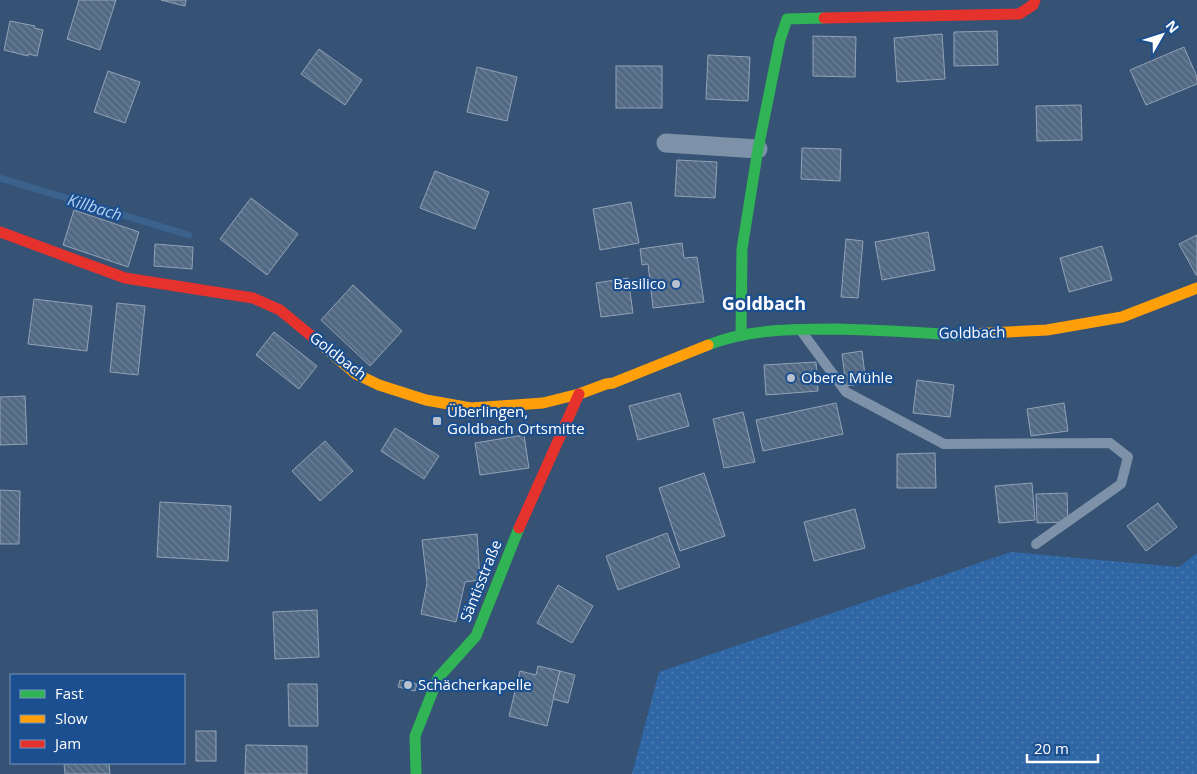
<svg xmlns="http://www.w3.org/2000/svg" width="1197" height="774" font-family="'Open Sans',sans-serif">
<defs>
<pattern id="grass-dots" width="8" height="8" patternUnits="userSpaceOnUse" patternTransform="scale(1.25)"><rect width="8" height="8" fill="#2f66a5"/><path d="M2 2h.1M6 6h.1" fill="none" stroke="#4e7db2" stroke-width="1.8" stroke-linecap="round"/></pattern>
<pattern id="building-back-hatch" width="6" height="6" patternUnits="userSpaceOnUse" patternTransform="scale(1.25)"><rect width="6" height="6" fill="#526984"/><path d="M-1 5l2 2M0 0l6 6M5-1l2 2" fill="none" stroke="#6c8096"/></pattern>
</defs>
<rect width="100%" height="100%" fill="#365274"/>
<polygon fill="url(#grass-dots)" points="1011,552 1179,567 1197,553 1197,774 632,774 659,672"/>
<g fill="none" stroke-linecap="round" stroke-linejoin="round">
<polyline stroke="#3b618d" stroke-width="7" points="0,178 189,235"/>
</g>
<g fill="url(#building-back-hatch)" stroke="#92a2b6">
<polygon points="79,0 116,0 100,50 67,39"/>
<polygon points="161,0 186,0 185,6"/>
<polygon points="10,21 35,26 34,28 43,30 37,56 28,54 28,56 4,50"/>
<polygon points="997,31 998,65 954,66 954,32"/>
<polygon points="942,34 945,79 897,82 894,38"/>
<polygon points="813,36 856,37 855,77 813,76"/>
<polygon points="1184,47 1197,77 1197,84 1146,105 1130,70"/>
<polygon points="319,49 362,80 345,105 301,74"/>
<polygon points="708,55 750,57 748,101 706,99"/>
<rect x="616" y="66" width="46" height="42"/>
<polygon points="477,67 517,77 507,121 467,112"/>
<polygon points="108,71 140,82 125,123 94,112"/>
<polygon points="1081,105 1082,140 1037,141 1036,106"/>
<polygon points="802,148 841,149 840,181 801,179"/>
<polygon points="677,160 717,162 715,198 675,196"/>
<polygon points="435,171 489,192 475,229 420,208"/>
<polygon points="251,198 298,234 267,275 220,239"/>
<polygon points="631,202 639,243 600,250 593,209"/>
<polygon points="74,210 139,232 128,267 63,245"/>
<polygon points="928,232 935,270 882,280 875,242"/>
<polygon points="1197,235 1197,275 1196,275 1179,244"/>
<polygon points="846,239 863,241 858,298 841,297"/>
<polygon points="682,243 684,258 697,257 704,302 653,308 648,264 642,265 640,249"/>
<polygon points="155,244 193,247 192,269 154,266"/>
<polygon points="1102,246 1112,280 1069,292 1060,258"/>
<polygon points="628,278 633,313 601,317 596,283"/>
<polygon points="353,285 402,331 370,366 321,320"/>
<polygon points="34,299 92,306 87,351 28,344"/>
<polygon points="117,303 145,306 138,375 110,372"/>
<polygon points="274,332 317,366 299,389 256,355"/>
<polygon points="862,351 866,383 846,386 842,354"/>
<polygon points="816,362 818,391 766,395 764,365"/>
<polygon points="917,380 954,385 950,417 913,413"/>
<polygon points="680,393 689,426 638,440 629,406"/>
<polygon points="25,396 27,444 0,445 0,397"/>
<polygon points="836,403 843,434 763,451 756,420"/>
<polygon points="1064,403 1068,431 1031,436 1027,409"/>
<polygon points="743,412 755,462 724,468 713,419"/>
<polygon points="395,428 439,456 424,479 381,451"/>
<polygon points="524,435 529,468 480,475 475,443"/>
<polygon points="325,441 353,471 320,501 292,471"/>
<polygon points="935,453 936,488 897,488 897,454"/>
<polygon points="704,473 725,536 680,551 659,488"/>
<polygon points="1032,483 1035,520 999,523 995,486"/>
<polygon points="0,490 20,491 19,544 0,544"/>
<polygon points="1067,493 1068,522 1037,523 1036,494"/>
<polygon points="160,502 231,506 228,561 157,557"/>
<polygon points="1158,503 1177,527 1146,551 1127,526"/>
<polygon points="855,509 865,548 814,561 804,522"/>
<polygon points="667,533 680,567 618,590 606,556"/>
<polygon points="477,534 480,580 465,582 456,622 421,614 427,583 422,540"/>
<polygon points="558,585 593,606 572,643 537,623"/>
<polygon points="317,610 319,657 275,659 273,612"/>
<polygon points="538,666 560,671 547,726 509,716 520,671 536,675"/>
<polygon points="560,671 575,675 568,703 553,699"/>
<polygon points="400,680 417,684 415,691 398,687"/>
<polygon points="288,684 317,684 318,726 289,726"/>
<rect x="196" y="731" width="20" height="30"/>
<polygon points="246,745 307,746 307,774 245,774"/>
<polygon points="64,763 109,763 110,774 65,774"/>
</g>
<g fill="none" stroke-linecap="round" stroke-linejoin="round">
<polyline stroke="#7d92a8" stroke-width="10" points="802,332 846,392 944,444 1110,443 1128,457 1121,484 1036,544"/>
<polyline stroke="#7d92a8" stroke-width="19" points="666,143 758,149"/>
<g stroke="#30b455" stroke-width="11">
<polyline points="741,335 742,249 758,149 780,40 787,19 824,18"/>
<path d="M708,345C748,329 794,329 837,329C877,330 916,332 956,335L968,334"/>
<polyline points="416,774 415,736 438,678 476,636 519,528"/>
</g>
<g stroke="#ff9f0a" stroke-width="11">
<polyline points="968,334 1047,330 1122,317 1197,288"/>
<polyline points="315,339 356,374 379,385 426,400 471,408 543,403 579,394 606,384 613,383 708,345"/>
</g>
<g stroke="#e5322d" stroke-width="11">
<polyline points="824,18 1019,14 1033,5 1035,0"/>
<polyline points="0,232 125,278 253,298 280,310 315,339"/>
<polyline points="519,528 579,394"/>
</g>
</g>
<g fill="#b9c2ce" stroke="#1b4f8f" stroke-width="2">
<circle cx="676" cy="284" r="5"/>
<circle cx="791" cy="378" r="5"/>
<rect x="432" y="416" width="10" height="10" rx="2.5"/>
<circle cx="408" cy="685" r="5"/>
</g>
<g text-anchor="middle" stroke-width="4.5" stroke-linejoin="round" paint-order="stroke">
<g font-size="15" fill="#fff" stroke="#1b4f8f" text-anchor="start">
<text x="666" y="289" text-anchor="end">Basilico</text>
<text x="801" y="383">Obere Mühle</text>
<text x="447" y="417">Überlingen,<tspan x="447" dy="17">Goldbach Ortsmitte</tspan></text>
<text x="418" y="690">Schächerkapelle</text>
</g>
<g font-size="15" fill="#fff" stroke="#1b4f8f">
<text transform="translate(972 333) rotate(-1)" y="5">Goldbach</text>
<text transform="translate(338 356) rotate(38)" y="5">Goldbach</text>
<text transform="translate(481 581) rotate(-68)" y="5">Säntisstraße</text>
</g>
<g font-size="16" font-style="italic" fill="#b5d3f5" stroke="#1b4f8f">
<text transform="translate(95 207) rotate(17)" y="6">Killbach</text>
</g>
<g font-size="18" font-weight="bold" fill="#fff" stroke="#1b4f8f">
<text x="764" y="310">Goldbach</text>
</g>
</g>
<rect x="10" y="674" width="175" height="90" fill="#1b4f8f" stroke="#7695bc"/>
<rect x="20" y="690" width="25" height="8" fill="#30b455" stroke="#7695bc"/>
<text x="55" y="699" font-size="15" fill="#ffffff">Fast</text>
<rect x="20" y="715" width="25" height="8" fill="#ff9f0a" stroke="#7695bc"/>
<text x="55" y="724" font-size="15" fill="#ffffff">Slow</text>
<rect x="20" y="740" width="25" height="8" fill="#e5322d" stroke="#7695bc"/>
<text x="55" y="749" font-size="15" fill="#ffffff">Jam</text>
<g transform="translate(1162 35) rotate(51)" stroke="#1b4f8f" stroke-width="4" paint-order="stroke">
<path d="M0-4L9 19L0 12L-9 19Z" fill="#ffffff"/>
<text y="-8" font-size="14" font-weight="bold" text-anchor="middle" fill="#ffffff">N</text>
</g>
<path d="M1027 754v8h71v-8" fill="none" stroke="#ffffff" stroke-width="2.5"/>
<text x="1034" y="754" font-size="15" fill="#ffffff" stroke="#1b4f8f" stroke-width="4" paint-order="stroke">20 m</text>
</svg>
